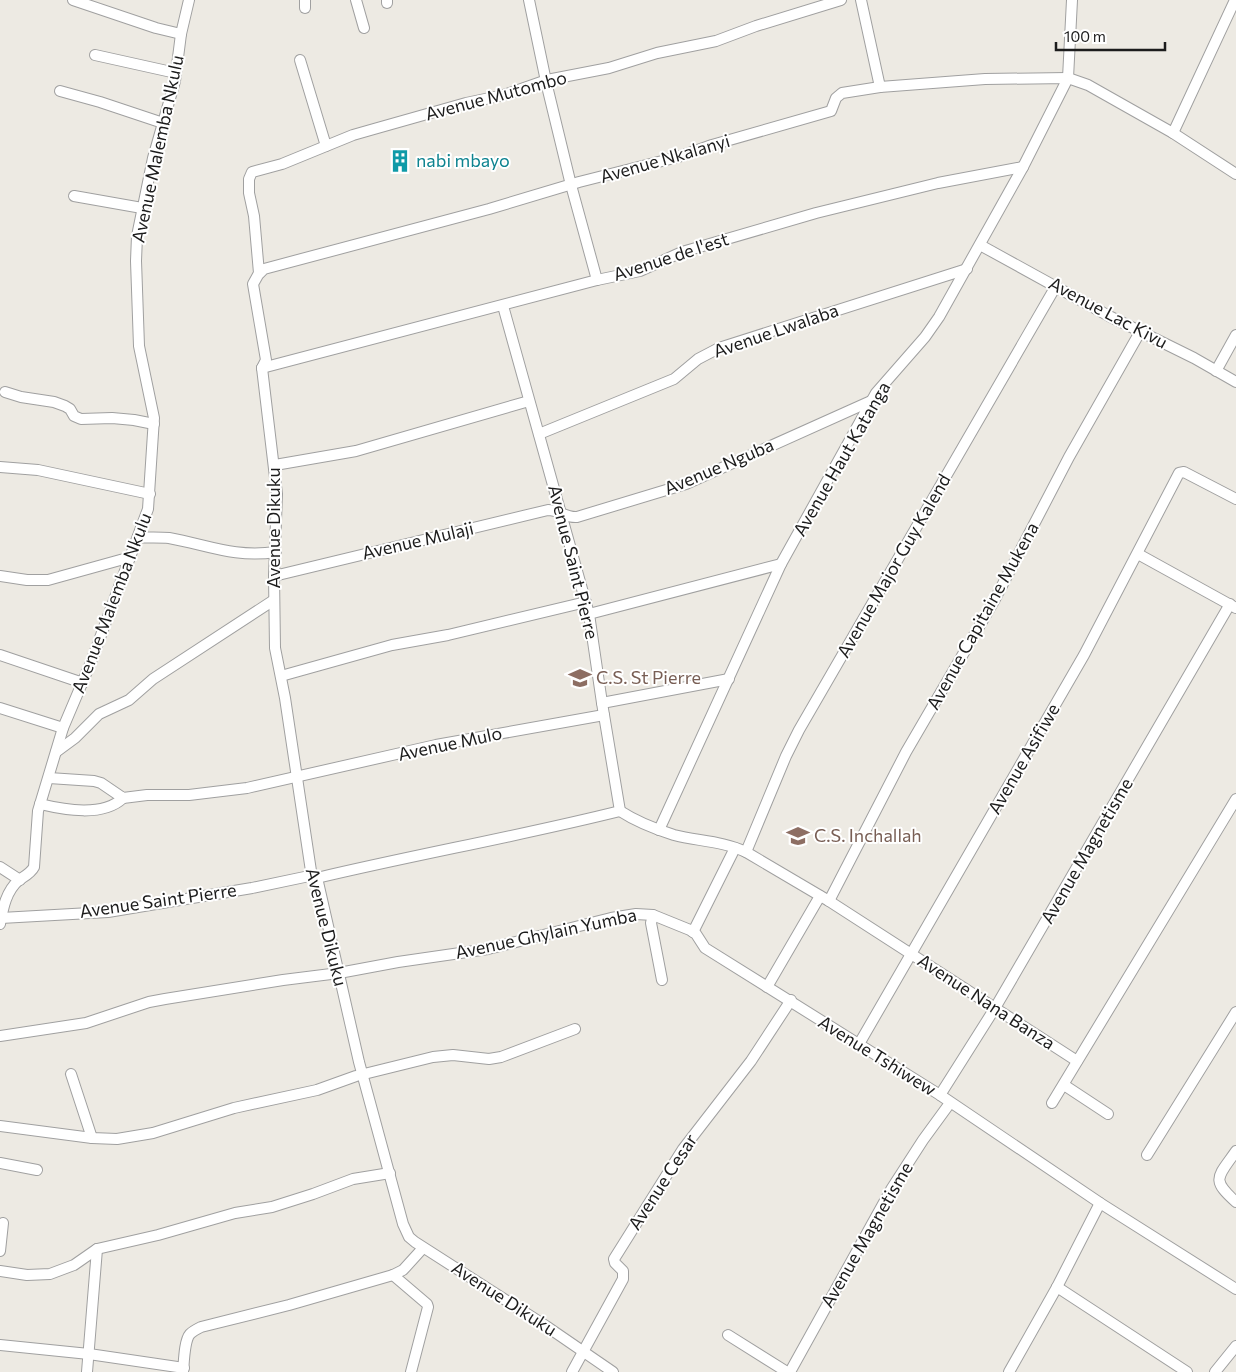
<svg xmlns="http://www.w3.org/2000/svg" width="1236" height="1372" font-family="Commissioner,sans-serif">
<rect width="100%" height="100%" fill="#edeae3"/>
<g fill="none" stroke-linecap="round" stroke-linejoin="round">
<defs>
<g id="minor">
<polyline points="73,0 156,28 181,34"/>
<polyline points="305,0 305,8"/>
<polyline points="356,0 364,28"/>
<polyline points="387,0 387,3"/>
<polyline points="529,0 547,86 571,185 597,280"/>
<polyline points="861,0 880,87"/>
<polyline points="95,55 176,73"/>
<polyline points="300,60 326,146"/>
<polyline points="60,91 100,102 163,123"/>
<polyline points="1173,133 1235,0"/>
<polyline points="74,196 142,208"/>
<polyline points="980,245 1109,316 1194,358 1236,382"/>
<polyline points="259,273 254,216 249,193 249,179 252,172 282,164 353,135 374,129 466,103 504,95 547,80 609,68 657,53 716,41 756,26 841,0"/>
<polyline points="503,306 589,614 602,703 620,811"/>
<polyline points="262,368 266,360 253,284 258,275 264,269 489,209 579,182 678,157 712,145 831,111 836,98 842,93 880,87 985,79 1068,78 1088,85 1173,133 1236,174"/>
<polyline points="262,368 277,494 274,576 275,648 285,698 311,871 318,882 359,1062 403,1224 409,1237 415,1242 546,1326 613,1372"/>
<polyline points="262,368 597,280 640,271 682,252 816,213 938,183 1023,167"/>
<polyline points="1216,371 1236,335"/>
<polyline points="5,392 21,397 54,402 65,406 70,409 74,416 81,419 112,418 134,420 154,424"/>
<polyline points="539,434 674,379 698,359 719,348 967,269"/>
<polyline points="275,465 356,451 529,401"/>
<polyline points="0,467 38,470 150,494"/>
<path d="M138,537C148,538 159,537 169,538C208,545 234,558 276,552"/>
<polyline points="1138,554 1236,608"/>
<polyline points="0,576 27,580 48,580 131,557"/>
<path d="M274,576L548,510C559,510 566,518 577,517L686,484L871,401"/>
<polyline points="589,614 781,564"/>
<polyline points="0,655 83,683"/>
<polyline points="281,676 392,645 448,635 586,602"/>
<polyline points="602,703 729,679"/>
<polyline points="0,708 63,728"/>
<polyline points="56,752 75,738 99,714 129,700 153,679 274,600"/>
<polyline points="49,778 94,781 101,783 123,798 147,795 189,795 247,788 436,745 604,715"/>
<path d="M40,804C65,810 103,817 123,798"/>
<path d="M620,811C637,822 655,829 674,835C697,841 723,841 746,852L829,901L1077,1061"/>
<polyline points="659,830 781,564 876,393 925,337 939,317 1023,167 1068,78 1072,0"/>
<polyline points="746,852 786,756 799,730 1056,286"/>
<polyline points="0,867 20,880"/>
<path d="M317,878C418,854 520,836 620,811"/>
<polyline points="829,901 906,752 994,601 1069,457 1140,332"/>
<polyline points="653,915 651,923 662,980"/>
<polyline points="1,918 108,912 252,888 314,875"/>
<path d="M0,924C3,908 6,891 19,880C25,876 31,873 34,867L38,811L63,728L91,662L148,509L154,418L139,346L136,261L137,236L153,158L175,81L181,34L189,0"/>
<polyline points="693,932 735,848"/>
<polyline points="767,987 820,896"/>
<polyline points="0,1036 86,1023 149,1002 165,999 283,980 339,973 398,962 488,949 611,918 636,914 653,915 690,930 696,934 705,948 940,1095 1100,1203 1236,1289"/>
<polyline points="859,1044 1084,655 1179,473 1184,472 1236,499"/>
<polyline points="71,1074 92,1138"/>
<polyline points="1064,1085 1108,1114"/>
<polyline points="940,1095 995,1008 1230,604"/>
<polyline points="1052,1103 1236,799"/>
<polyline points="0,1126 92,1138 117,1139 153,1133 234,1108 317,1090 356,1076 433,1057 453,1055 489,1059 501,1057 575,1029"/>
<path d="M1236,1151C1218,1177 1210,1179 1236,1202"/>
<polyline points="1147,1155 1236,1012"/>
<polyline points="0,1163 37,1170"/>
<polyline points="0,1251 3,1223"/>
<polyline points="0,1271 27,1275 50,1274 74,1265 97,1249 158,1235 235,1213 272,1207 313,1194 353,1179 390,1173"/>
<polyline points="393,1275 427,1304 428,1307 411,1372"/>
<polyline points="1057,1287 1187,1372"/>
<polyline points="728,1335 787,1372"/>
<polyline points="0,1345 89,1354 184,1368"/>
<polyline points="87,1372 97,1249"/>
<path d="M183,1372C184,1363 184,1341 190,1334C193,1331 197,1329 201,1327L289,1305L393,1275L403,1270L423,1248"/>
<polyline points="572,1372 623,1279 623,1271 615,1263 614,1259 683,1149 751,1061 791,1000"/>
<polyline points="790,1372 892,1188 923,1140 950,1103"/>
<polyline points="1009,1372 1057,1287 1100,1203"/>
<polyline points="1215,1372 1236,1346"/>
</g>
</defs>
<use href="#minor" stroke="#a0a0a0" stroke-width="12"/>
<use href="#minor" stroke="#fff" stroke-width="10"/>
</g>
<defs>
<symbol id="building-bare" viewBox="-9 -9 18 18"><path d="M-4-6H4V6H1V3H-1V6H-4ZM-2.5-4.3h1.7v1.8h-1.7ZM.8-4.3h1.7v1.8H.8ZM-2.5-1h1.7V.8h-1.7ZM.8-1h1.7V.8H.8Z" fill="#0f9aa8" stroke="#fff" stroke-width="2.5" paint-order="stroke"/></symbol>
<symbol id="school-bare" viewBox="-9 -9 18 18"><path d="M0-5L7-2L0 1L-7-2ZM-4 1L0 2.5L4 1V4Q0 6-4 4Z" fill="#8d6e63" stroke="#fff" stroke-width="2.5" paint-order="stroke"/></symbol>
</defs>
<g fill-rule="evenodd">
<use href="#building-bare" x="384" y="145" width="32" height="32"/>
<use href="#school-bare" x="564" y="662" width="32" height="32"/>
<use href="#school-bare" x="782" y="820" width="32" height="32"/>
</g>
<g text-anchor="middle" stroke-width="4" stroke-linejoin="round" paint-order="stroke">
<g font-size="18" fill="#1c1c1c" stroke="#fff">
<text transform="translate(496 96) rotate(-15)" y="6">Avenue Mutombo</text>
<text transform="translate(158 149) rotate(-78)" y="6">Avenue Malemba Nkulu</text>
<text transform="translate(665 159) rotate(-16)" y="6">Avenue Nkalanyi</text>
<text transform="translate(671 257) rotate(-18)" y="6">Avenue de l'est</text>
<text transform="translate(1108 313) rotate(28)" y="6">Avenue Lac Kivu</text>
<text transform="translate(776 331) rotate(-19)" y="6">Avenue Lwalaba</text>
<text transform="translate(842 459) rotate(-60)" y="6">Avenue Haut Katanga</text>
<text transform="translate(719 467) rotate(-23)" y="6">Avenue Nguba</text>
<text transform="translate(274 528) rotate(-90)" y="6">Avenue Dikuku</text>
<text transform="translate(418 541) rotate(-13)" y="6">Avenue Mulaji</text>
<text transform="translate(573 562) rotate(76)" y="6">Avenue Saint Pierre</text>
<text transform="translate(894 566) rotate(-60)" y="6">Avenue Major Guy Kalend</text>
<text transform="translate(112 603) rotate(-69)" y="6">Avenue Malemba Nkulu</text>
<text transform="translate(983 616) rotate(-61)" y="6">Avenue Capitaine Mukena</text>
<text transform="translate(450 744) rotate(-12)" y="6">Avenue Mulo</text>
<text transform="translate(1024 759) rotate(-60)" y="6">Avenue Asifiwe</text>
<text transform="translate(1087 851) rotate(-60)" y="6">Avenue Magnetisme</text>
<text transform="translate(158 901) rotate(-8)" y="6">Avenue Saint Pierre</text>
<text transform="translate(326 927) rotate(76)" y="6">Avenue Dikuku</text>
<text transform="translate(546 934) rotate(-12)" y="6">Avenue Ghylain Yumba</text>
<text transform="translate(986 1002) rotate(33)" y="6">Avenue Nana Banza</text>
<text transform="translate(877 1056) rotate(32)" y="6">Avenue Tshiwew</text>
<text transform="translate(663 1182) rotate(-57)" y="6">Avenue Cesar</text>
<text transform="translate(867 1235) rotate(-60)" y="6">Avenue Magnetisme</text>
<text transform="translate(504 1299) rotate(33)" y="6">Avenue Dikuku</text>
</g>
<g font-size="18" fill="#0d838f" stroke="#fff" text-anchor="start">
<text x="416" y="167">nabi mbayo</text>
</g>
<g font-size="18" fill="#785e54" stroke="#fff" text-anchor="start">
<text x="596" y="684">C.S. St Pierre</text>
<text x="814" y="842">C.S. Inchallah</text>
</g>
</g>
<path d="M1056 42v8h109v-8" fill="none" stroke="#1c1c1c" stroke-width="2.5"/>
<text x="1064" y="42" font-size="15" fill="#1c1c1c" stroke="#ffffff" stroke-width="4" paint-order="stroke">100 m</text>
</svg>
